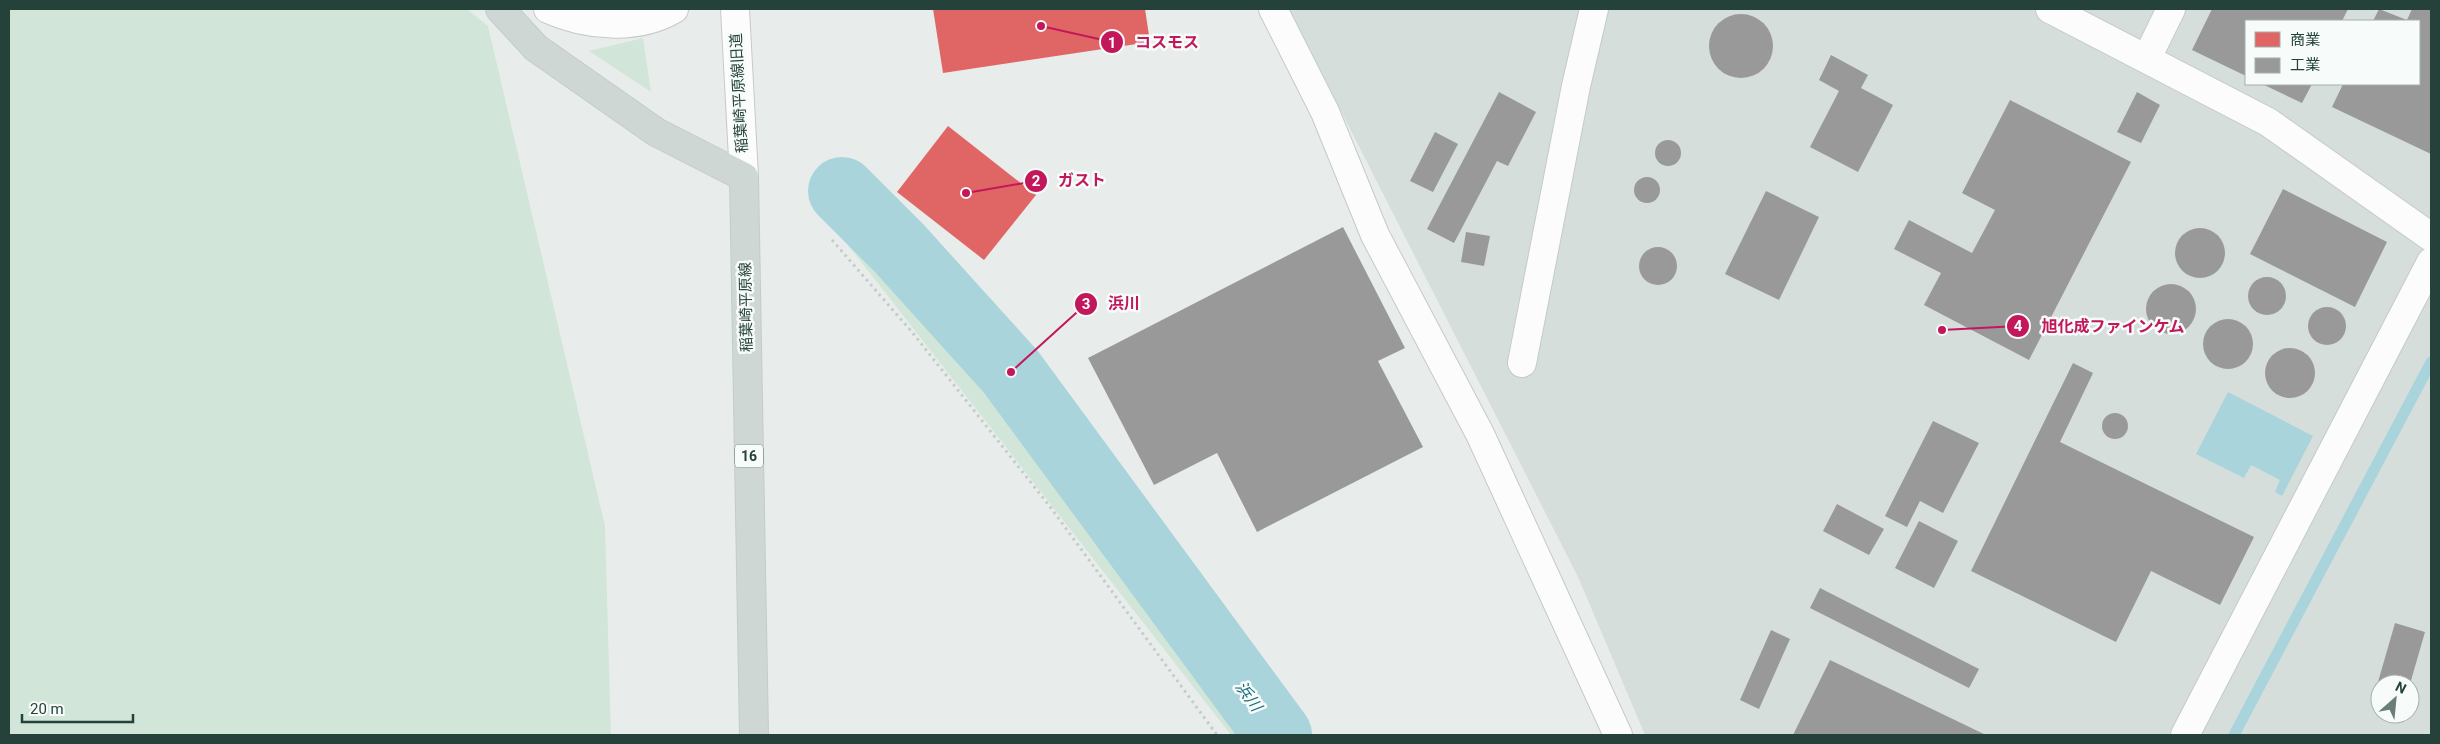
<svg xmlns="http://www.w3.org/2000/svg" width="2440" height="744" font-family="Roboto,'Noto Sans JP',sans-serif">
<rect width="100%" height="100%" fill="#e8edeb"/>
<path fill="#d6dedb" fill-rule="evenodd" d="M1289,9H2431V735H1645L1578,577ZM2246,21H2419V84H2246ZM2380,684H2410V714H2380Z"/>
<g fill="#d1e6d8">
<polygon points="9,9 467,9 488,26 605,526 611,735 9,735"/>
<polygon points="643,38 651,92 589,51"/>
<polygon points="842,204 961,305 1164,553 1309,735 1231,735 837,231"/>
</g>
<polygon fill="#a9d4db" points="2228,392 2313,436 2282,496 2275,492 2280,480 2251,465 2244,478 2196,454"/>
<g fill="#e06666">
<polygon points="933,9 1145,9 1150,42 943,73"/>
<polygon points="948,126 1036,195 984,260 897,192"/>
</g>
<g fill="#999">
<polygon points="2212,9 2348,9 2342,21 2246,21 2246,76 2192,50"/>
<polygon points="2379,9 2407,20 2412,9 2431,9 2431,154 2332,107 2343,84 2419,84 2419,21 2373,21"/>
<circle cx="1741" cy="46" r="32"/>
<polygon points="1831,55 1868,75 1861,88 1893,105 1858,172 1810,147 1839,91 1819,80"/>
<polygon points="2262,84 2312,84 2302,103"/>
<polygon points="1499,92 1536,112 1508,166 1497,161 1454,243 1427,229"/>
<polygon points="2137,92 2160,105 2141,143 2117,132"/>
<polygon points="2010,100 2131,162 2029,360 1924,305 1941,273 1894,249 1909,220 1972,253 1995,210 1962,193"/>
<polygon points="1435,132 1458,144 1433,192 1410,181"/>
<circle cx="1668" cy="153" r="13"/>
<circle cx="1647" cy="190" r="13"/>
<polygon points="2283,189 2387,242 2355,307 2250,254"/>
<polygon points="1766,191 1819,217 1779,300 1725,274"/>
<polygon points="1343,227 1405,348 1378,361 1423,447 1257,532 1217,453 1154,485 1088,358"/>
<circle cx="2200" cy="253" r="25"/>
<polygon points="1466,232 1490,236 1484,266 1461,262"/>
<circle cx="1658" cy="266" r="19"/>
<circle cx="2267" cy="296" r="19"/>
<circle cx="2171" cy="309" r="25"/>
<circle cx="2327" cy="326" r="19"/>
<circle cx="2228" cy="344" r="25"/>
<circle cx="2290" cy="373" r="25"/>
<polygon points="2073,363 2093,373 2060,442 2254,537 2220,605 2151,571 2116,642 1971,571"/>
<circle cx="2115" cy="426" r="13"/>
<polygon points="1933,421 1979,443 1943,513 1920,501 1907,527 1885,516"/>
<polygon points="1837,504 1884,529 1869,555 1823,531"/>
<polygon points="1919,521 1958,541 1934,588 1895,568"/>
<polygon points="1820,588 1979,669 1969,688 1810,608"/>
<polygon points="2395,623 2425,632 2410,684 2385,684 2378,682"/>
<polygon points="1771,630 1790,639 1759,709 1740,700"/>
<polygon points="1830,660 1986,735 1793,735"/>
</g>
<g fill="none" stroke-linecap="round" stroke-linejoin="round">
<polyline stroke="#a9d4db" stroke-width="11" points="2234,735 2431,362"/>
<polyline stroke="#a9d4db" stroke-width="68" points="842,191 899,248 1011,372 1278,735"/>
<defs>
<g id="minor">
<path d="M548,9C586,26 637,31 674,9"/>
<polyline points="735,9 744,177"/>
<polyline points="1273,9 1325,112 1375,235 1480,434 1618,735"/>
<polyline points="2050,9 2268,122 2431,237"/>
<polyline points="2147,58 2171,9"/>
<polyline points="1522,363 1576,86 1594,9"/>
<polyline points="2185,735 2431,262"/>
</g>
<polyline id="major" points="500,9 536,48 656,132 744,177 754,735"/>
</defs>
<use href="#minor" stroke="#c5cac8" stroke-width="30"/>
<use href="#major" stroke="#c3ccc9" stroke-width="30"/>
<polyline stroke="#c3ccca" stroke-width="3" stroke-dasharray="2.5 4" stroke-linecap="butt" points="832,240 912,332 1051,508 1217,735"/>
<use href="#minor" stroke="#fcfcfc" stroke-width="28"/>
<use href="#major" stroke="#cfd7d5" stroke-width="28"/>
</g>
<g text-anchor="middle" stroke-width="5" stroke-linejoin="round" paint-order="stroke">
<rect fill="#f7fbf9" stroke="#637a73" stroke-width="1" x="735" y="444.5" width="28" height="23" rx="4"/>
<g font-size="14" font-weight="bold" fill="#24423a">
<text x="749" y="461">16</text>
</g>
<g font-size="15" fill="#24423a" stroke="#f7fbf9">
<text transform="translate(739 93) rotate(-93)" y="5">稲葉崎平原線旧道</text>
<text transform="translate(746 307) rotate(-91)" y="5">稲葉崎平原線</text>
</g>
<g font-size="16" font-style="italic" fill="#1c6f80" stroke="#f7fbf9">
<text transform="translate(1249 696) rotate(54)" y="6">浜川</text>
</g>
</g>
<path fill="none" stroke="#c2185b" stroke-width="2" d="M1041 26L1112 42M966 193L1036 181M1011 372L1086 304M1942 330L2018 326"/>
<g fill="#c2185b" stroke="#f7fbf9" stroke-width="2">
<circle cx="1041" cy="26" r="5"/>
<circle cx="966" cy="193" r="5"/>
<circle cx="1011" cy="372" r="5"/>
<circle cx="1942" cy="330" r="5"/>
<circle cx="1112" cy="42" r="12"/>
<circle cx="1036" cy="181" r="12"/>
<circle cx="1086" cy="304" r="12"/>
<circle cx="2018" cy="326" r="12"/>
</g>
<g font-size="15" text-anchor="middle" font-weight="bold" fill="#fff">
<text x="1112" y="48">1</text>
<text x="1036" y="186">2</text>
<text x="1086" y="309">3</text>
<text x="2018" y="331">4</text>
</g>
<g font-size="16" text-anchor="middle" font-weight="bold" fill="#c2185b" stroke="#f7fbf9" stroke-width="5" stroke-linejoin="round" paint-order="stroke">
<text x="1167" y="48">コスモス</text>
<text x="1082" y="186">ガスト</text>
<text x="1124" y="309">浜川</text>
<text x="2113" y="332">旭化成ファインケム</text>
</g>
<rect width="2440" height="744" fill="none" stroke="#24423a" stroke-width="20"/>
<rect x="2245" y="20" width="175" height="65" fill="#f7fbf9" stroke="#a3b1ad"/>
<rect x="2255" y="32" width="25" height="15" fill="#e06666" stroke="#a3b1ad"/>
<text x="2290" y="45" font-size="15" fill="#24423a">商業</text>
<rect x="2255" y="58" width="25" height="15" fill="#999999" stroke="#a3b1ad"/>
<text x="2290" y="70" font-size="15" fill="#24423a">工業</text>
<g transform="translate(2395 699) rotate(27)"><circle r="24" fill="#f7fbf9" stroke="#a3b1ad"/>
<path d="M0-4L9 19L0 12L-9 19Z" fill="#697e78"/>
<text y="-8" font-size="14" font-weight="bold" text-anchor="middle" fill="#24423a">N</text>
</g>
<path d="M22 714v8h111v-8" fill="none" stroke="#24423a" stroke-width="2.5"/>
<text x="30" y="714" font-size="15" fill="#24423a" stroke="#f7fbf9" stroke-width="4" paint-order="stroke">20 m</text>
</svg>
